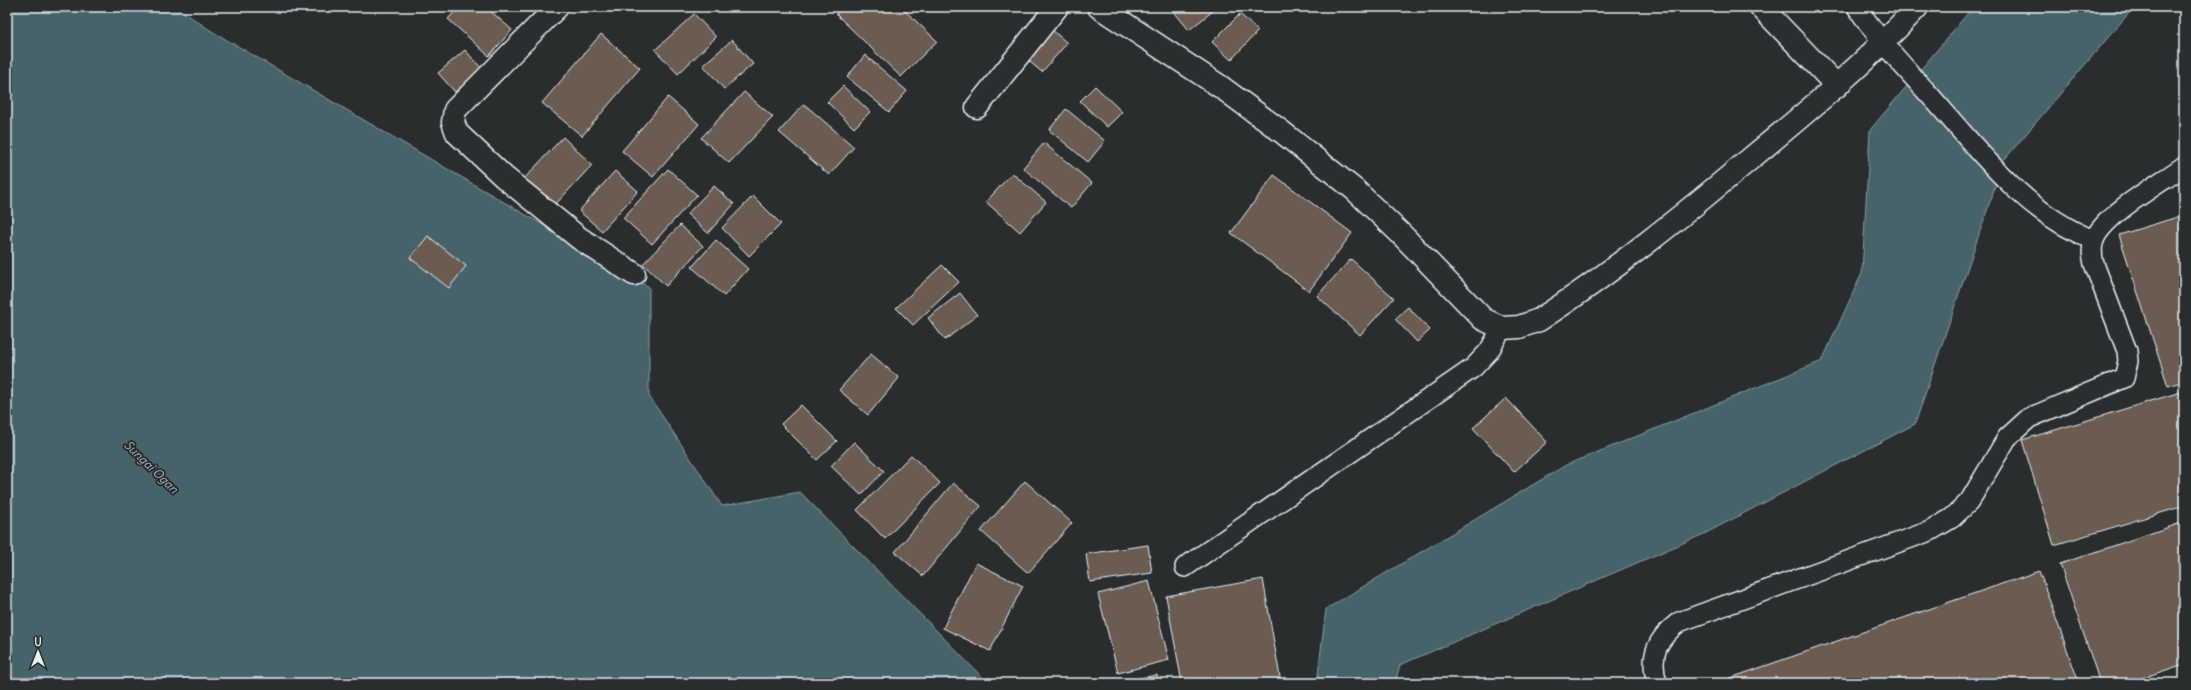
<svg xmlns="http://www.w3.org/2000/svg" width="2191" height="690" font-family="Delius,sans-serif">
<rect width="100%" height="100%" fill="#2a2d2e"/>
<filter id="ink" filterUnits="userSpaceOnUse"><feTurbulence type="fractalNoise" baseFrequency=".025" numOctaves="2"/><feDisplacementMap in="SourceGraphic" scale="8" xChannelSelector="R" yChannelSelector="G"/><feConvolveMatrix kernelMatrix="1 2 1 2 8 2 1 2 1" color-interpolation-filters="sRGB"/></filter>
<g filter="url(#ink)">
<g fill="#46646a" stroke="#879ca3">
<polygon points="7,7 176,7 210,30 649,287 649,396 722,506 800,492 988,683 7,683"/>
<polygon points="1973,7 2134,7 2004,160 1915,424 1704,534 1400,665 1395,683 1317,683 1326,609 1566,465 1822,361 1862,273 1870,130"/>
</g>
<g fill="#6a5c51" stroke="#e8f1f8">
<polygon points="459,7 486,7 512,30 489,56 448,19"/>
<polygon points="842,7 901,7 937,41 901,77 836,14"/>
<polygon points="1172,7 1218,7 1189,30 1171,8"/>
<polygon points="694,14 716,37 678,74 655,50"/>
<polygon points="1240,14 1258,31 1231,60 1212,42"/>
<polygon points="1050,28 1067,43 1042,72 1025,58"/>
<polygon points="601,34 640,68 582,136 542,103"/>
<polygon points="732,40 753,64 724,89 703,65"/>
<polygon points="465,50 482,69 455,92 438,73"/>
<polygon points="865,55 907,91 889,112 847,77"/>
<polygon points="843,86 870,112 854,128 827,102"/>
<polygon points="1095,86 1122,112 1107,127 1080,101"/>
<polygon points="744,92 773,117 729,163 701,138"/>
<polygon points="668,97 699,124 653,177 622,151"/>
<polygon points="804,104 854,147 829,175 779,132"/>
<polygon points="1066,109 1105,141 1088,162 1049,130"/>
<polygon points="563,137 592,165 553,207 524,179"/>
<polygon points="1044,143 1092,183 1071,208 1023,168"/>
<polygon points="668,169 697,195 652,244 623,218"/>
<polygon points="615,171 638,191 602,231 579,211"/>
<polygon points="1012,173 1046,202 1020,232 986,202"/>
<polygon points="1274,175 1352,233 1309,291 1231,233"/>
<polygon points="714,186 734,204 708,233 687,214"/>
<polygon points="753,196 781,224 749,256 722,228"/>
<polygon points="2184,215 2184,381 2168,386 2119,235"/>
<polygon points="680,225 703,246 666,286 643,264"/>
<polygon points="428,236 466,266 449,288 410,258"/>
<polygon points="716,240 748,269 724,296 692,267"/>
<polygon points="1351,259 1394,298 1360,335 1317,296"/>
<polygon points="942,265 959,282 913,325 896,308"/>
<polygon points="960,293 977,315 945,340 928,318"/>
<polygon points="1408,307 1430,330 1417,342 1395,319"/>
<polygon points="871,354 899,378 868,415 839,390"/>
<polygon points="2184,391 2184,506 2054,545 2022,440"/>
<polygon points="1506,398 1547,442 1514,472 1473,428"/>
<polygon points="801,405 837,441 817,460 781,424"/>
<polygon points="854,442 884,471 861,495 831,466"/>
<polygon points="911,455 940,483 885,539 857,510"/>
<polygon points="1025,481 1072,523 1028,573 981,531"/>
<polygon points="953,483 981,506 923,576 895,552"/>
<polygon points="2184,522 2184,664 2127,683 2100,683 2060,564"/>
<polygon points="1148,545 1152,573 1090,582 1086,554"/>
<polygon points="976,563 1023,586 990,651 943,628"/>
<polygon points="2039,571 2079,683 1716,683"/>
<polygon points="1263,579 1281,683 1182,683 1166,596"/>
<polygon points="1149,581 1169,660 1118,673 1098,594"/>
<polygon points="1157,675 1158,683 1117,683 1117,682"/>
</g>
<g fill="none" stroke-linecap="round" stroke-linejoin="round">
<defs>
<g id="service">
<path d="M1857,7C1879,41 1907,70 1934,100C1981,153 2026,214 2094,240"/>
<polyline points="1185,567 1473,368 1489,351 1502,328"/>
<path d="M1657,683C1649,655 1657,639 1679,622L1930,531L1952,518L1969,502L2007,438L2029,418L2124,378L2128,361L2127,351L2094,264C2092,256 2091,248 2094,240C2104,214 2161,183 2184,166"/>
</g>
<g id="minor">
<polyline points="557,7 455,110 453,122 457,133 504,177 579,238 634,274"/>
<path d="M1099,7L1221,87L1282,132L1355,190L1402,235L1483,319L1502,328L1519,327L1539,320C1613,272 1682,216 1750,159C1808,111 1866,63 1917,7"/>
<polyline points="1761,7 1837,86"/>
<polyline points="977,107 1057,7"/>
</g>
</defs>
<use href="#service" stroke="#e8f1f8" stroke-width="22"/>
<use href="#minor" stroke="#e8f1f8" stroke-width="25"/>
<use href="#service" stroke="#2a2d2e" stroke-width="19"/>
<use href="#minor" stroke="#2a2d2e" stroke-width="22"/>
</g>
</g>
<g text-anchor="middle" stroke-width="4" stroke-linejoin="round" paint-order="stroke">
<g font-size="12" font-style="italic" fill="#a7b9bf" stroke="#2a2d2e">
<text transform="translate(151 467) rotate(44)" y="4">Sungai Ogan</text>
</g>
</g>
<rect width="2191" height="690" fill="none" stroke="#2a2d2e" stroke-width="24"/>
<rect x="12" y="12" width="2167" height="666" fill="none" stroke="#e8f1f8" stroke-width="1.5" filter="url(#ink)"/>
<g transform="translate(38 652)" stroke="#2a2d2e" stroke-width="3" paint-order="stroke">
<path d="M0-3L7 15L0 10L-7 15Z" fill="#e8f1f8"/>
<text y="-6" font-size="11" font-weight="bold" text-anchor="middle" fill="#e8f1f8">U</text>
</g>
</svg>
